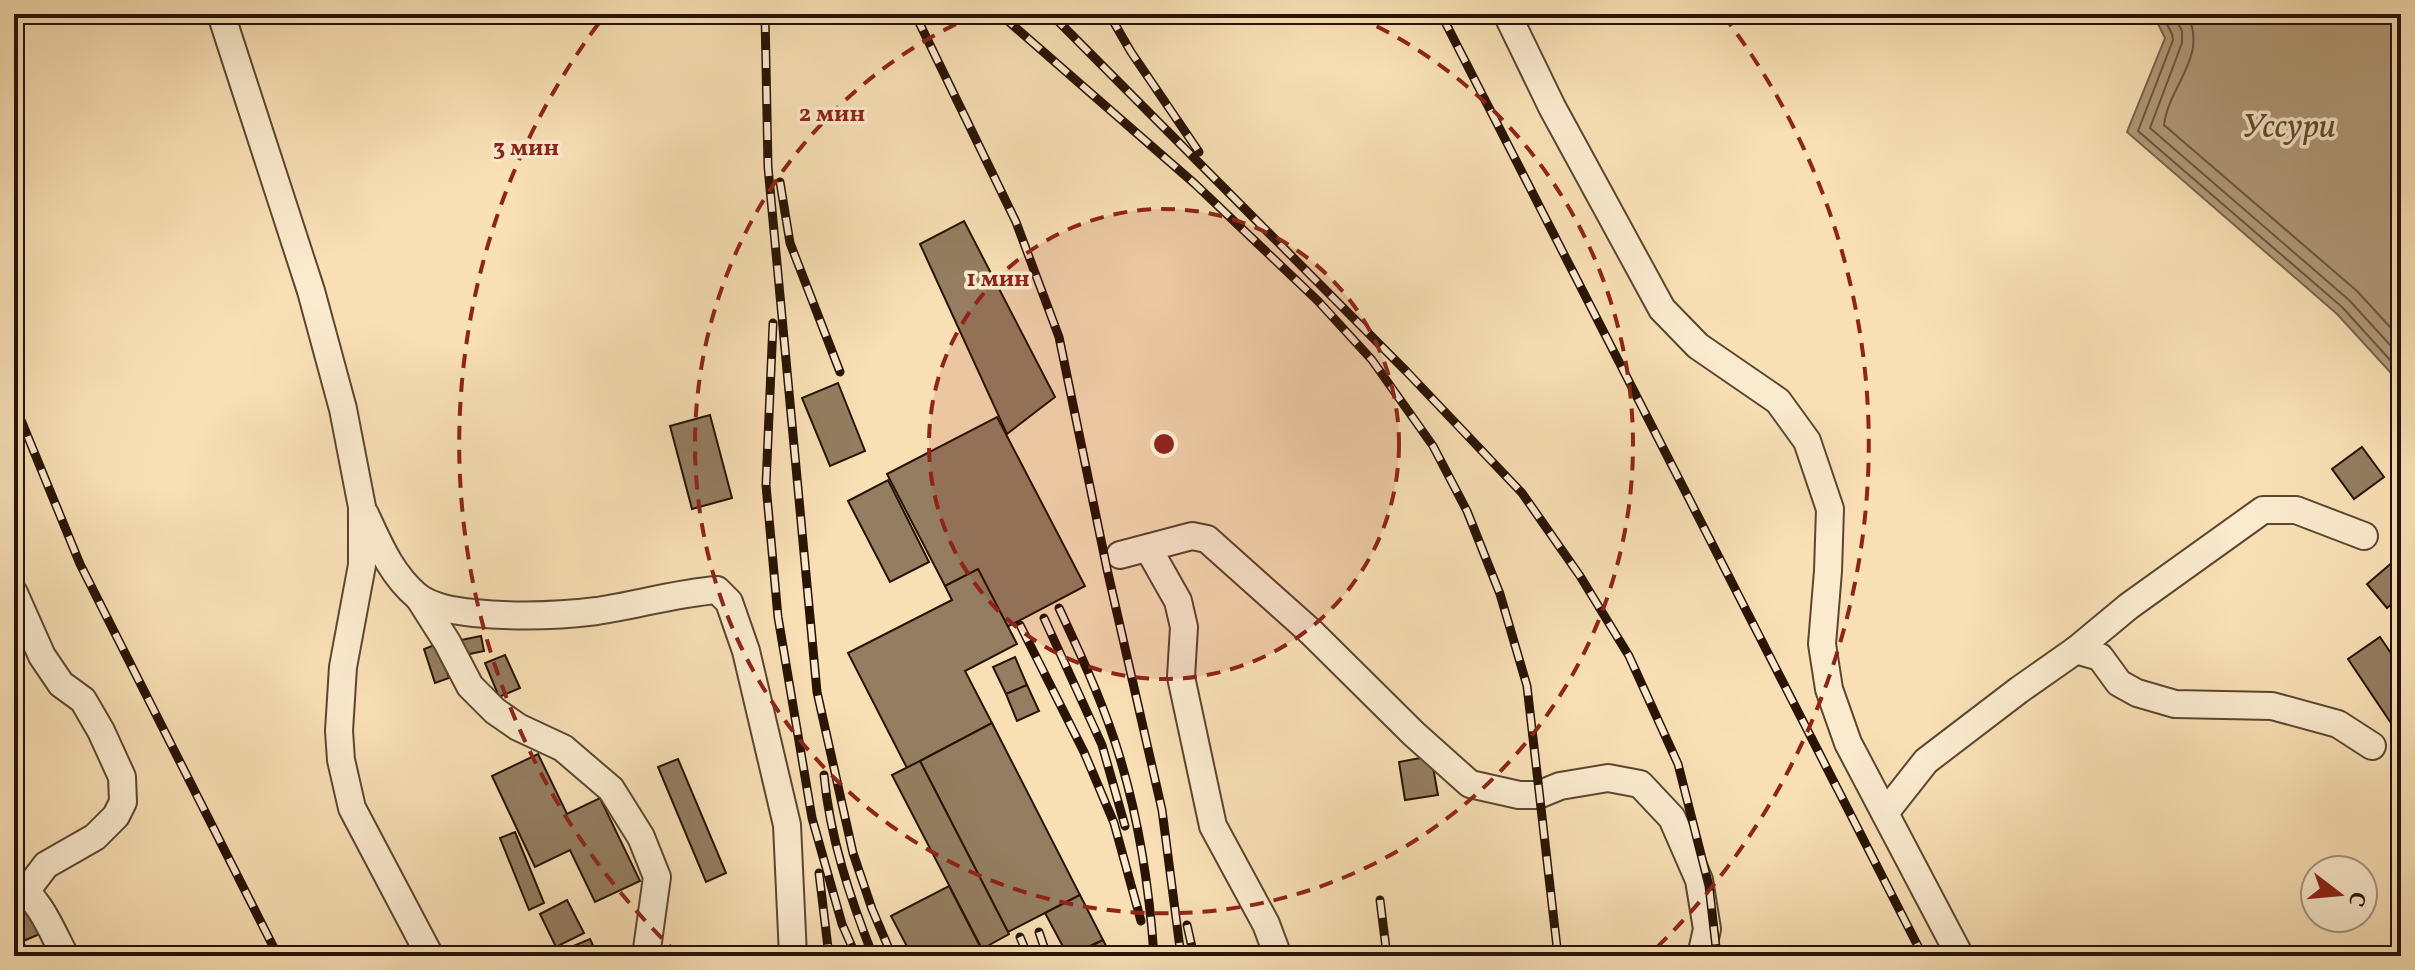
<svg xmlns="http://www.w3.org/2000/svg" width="2415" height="970" font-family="Vollkorn,serif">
<rect width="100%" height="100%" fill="#f8dfb4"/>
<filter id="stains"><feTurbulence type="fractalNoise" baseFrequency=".0025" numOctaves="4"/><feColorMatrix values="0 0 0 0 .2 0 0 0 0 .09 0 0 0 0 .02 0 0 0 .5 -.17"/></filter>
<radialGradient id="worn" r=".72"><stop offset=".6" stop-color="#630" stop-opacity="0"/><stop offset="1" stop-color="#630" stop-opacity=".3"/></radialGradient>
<polygon fill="#b19a78" stroke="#7a644a" stroke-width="2" points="2153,14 2401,14 2401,384 2337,314 2127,132 2165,38"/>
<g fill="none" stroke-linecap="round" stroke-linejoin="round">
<g stroke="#6c563e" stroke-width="2">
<polyline points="2162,14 2172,34 2173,40 2138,131 2342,307 2401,372"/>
<polyline points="2173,14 2182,31 2182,43 2150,128 2349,300 2401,357"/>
<path d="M2187,14C2209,56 2169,85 2164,125L2357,291L2401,339"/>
</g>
</g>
<g fill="#947d60" stroke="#281304" stroke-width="2">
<polygon points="964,221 1055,397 1007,434 920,244"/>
<polygon points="838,383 865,451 830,466 802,398"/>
<polygon points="710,415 732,498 692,509 670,426"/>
<polygon points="997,417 1085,586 1007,627 978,569 945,586 887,474"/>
<polygon points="2362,447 2384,477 2354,499 2332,469"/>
<polygon points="888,480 929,562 890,582 848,501"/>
<polygon points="2401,555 2401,596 2387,608 2367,584"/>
<polygon points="978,569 1017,644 965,671 992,723 907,768 848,653 952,600 945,586"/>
<polygon points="481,636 484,651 460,656 456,641"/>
<polygon points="2380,637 2401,668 2401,738 2348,659"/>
<polygon points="437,644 449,678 435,683 424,649"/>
<polygon points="505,655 520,688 499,697 485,663"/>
<polygon points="1015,657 1027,685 1006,694 993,667"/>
<polygon points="1027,685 1039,711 1017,721 1006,694"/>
<polygon points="992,723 1080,895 1008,932 920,761"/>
<polygon points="538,754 567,814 600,798 640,881 595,902 570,850 535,867 492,776"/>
<polygon points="1431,756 1438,795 1405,800 1399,762"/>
<polygon points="678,759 726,873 706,882 658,767"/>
<polygon points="920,761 1009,934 982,949 892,775"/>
<polygon points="515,832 544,903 529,910 500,838"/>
<polygon points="949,886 985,956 912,956 891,916"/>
<polygon points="14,893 42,933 19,943 14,931"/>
<polygon points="1080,895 1103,940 1068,956 1045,913"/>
<polygon points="567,900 584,933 556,947 540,914"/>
<polygon points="590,939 598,956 561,956 559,952"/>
<polygon points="1103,940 1111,956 1089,956 1085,949"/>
</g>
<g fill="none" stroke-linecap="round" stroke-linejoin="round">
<defs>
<g id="minor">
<polyline points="221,14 311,291 343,409 362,507 362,565 343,667 339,731 341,760 352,808 430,956"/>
<polyline points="1507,14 1552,107 1662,309 1698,346 1778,401 1807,441 1830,509 1828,571 1822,644 1829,689 1848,743 1960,956"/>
<path d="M365,514C379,544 391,574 417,596C432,608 456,611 474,613C515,617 557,616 597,611C637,605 677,593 717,590L729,602L746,651L787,825L793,956"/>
<polyline points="1148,548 1178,601 1184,627 1181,677 1213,826 1266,924 1278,956"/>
<polyline points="1120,555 1192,536 1207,539 1311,632 1414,734 1470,784 1519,795 1538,795 1560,786 1608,778 1640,784 1672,818 1699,880 1707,929 1701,956"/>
<polyline points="14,593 42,656 61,684 83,700 101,731 122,777 123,802 116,816 95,837 46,865 27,890"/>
<polyline points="419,598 447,642 470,686 495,711 518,727 563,748 611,789 641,837 657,877 646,956"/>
<polyline points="2076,650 2100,657 2119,683 2137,693 2175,704 2272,706 2338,724 2372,746"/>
<polyline points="1885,813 1926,761 2019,690 2076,650 2129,606 2263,510 2296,510 2364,536"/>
<path d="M14,882C40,899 51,929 65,956"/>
<polyline points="14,954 15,956"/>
</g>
</defs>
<use href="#minor" stroke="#5c4630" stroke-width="30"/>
<use href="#minor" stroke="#faeace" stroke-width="26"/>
<defs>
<g id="rail">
<polyline points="765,14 768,167 817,692 853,853 872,909 892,956"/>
<polyline points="915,14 1016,222 1059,337 1107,569 1162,810 1181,956"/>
<polyline points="1000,14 1195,184 1318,301 1372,360 1433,446 1467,511 1500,594 1527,686 1558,956"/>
<polyline points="1051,14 1406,371 1522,493 1580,576 1629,656 1678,764 1709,886 1717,956"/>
<polyline points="1109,14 1131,52 1199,152"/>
<polyline points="1441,14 1923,956"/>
<polyline points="780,182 790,243 840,372"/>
<polyline points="773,323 766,485 778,617 812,818 842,924 856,956"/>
<polyline points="14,403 80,564 278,956"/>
<path d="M1059,608C1079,651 1099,694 1114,739C1137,808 1149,883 1154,956"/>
<polyline points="1044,618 1102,745 1125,826"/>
<polyline points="1020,625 1084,752 1114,823 1141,921"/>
<path d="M824,775C830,838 850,898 873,956"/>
<polyline points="819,873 829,956"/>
<polyline points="1380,900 1387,956"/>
<polyline points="1187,925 1194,956"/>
<polyline points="1039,932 1047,956"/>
<polyline points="1020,937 1028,956"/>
</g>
</defs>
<use href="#rail" stroke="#281304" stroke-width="9"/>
<use href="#rail" stroke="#faeace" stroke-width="6" stroke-dasharray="18" stroke-linecap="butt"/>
</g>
<circle cx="1164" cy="444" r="235" fill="#8f2418" fill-opacity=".12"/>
<g fill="none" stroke="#8f2418" stroke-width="4" stroke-dasharray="14 10">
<circle cx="1164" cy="444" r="235"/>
<path d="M1355 16A469 469 0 1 1 973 16"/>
<path d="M679 955A704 704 0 0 1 605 15M1723 15A704 704 0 0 1 1649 955"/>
</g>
<g text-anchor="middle" stroke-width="7" stroke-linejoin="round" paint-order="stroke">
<g font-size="34" font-style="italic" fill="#5f4932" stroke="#faeace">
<text x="2289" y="137">Уссури</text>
</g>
</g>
<circle cx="1164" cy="444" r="12" fill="#8f2418" stroke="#faeace" stroke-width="4"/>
<g font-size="24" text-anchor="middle" font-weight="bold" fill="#8f2418" stroke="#faeace" stroke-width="7" stroke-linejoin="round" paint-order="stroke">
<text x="832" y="121">2 мин</text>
<text x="526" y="155">3 мин</text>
<text x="998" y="286">1 мин</text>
</g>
<rect width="2415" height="970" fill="none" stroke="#f8dfb4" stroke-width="48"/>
<rect x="16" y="16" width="2383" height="938" fill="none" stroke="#281304" stroke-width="4"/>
<rect x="24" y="24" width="2367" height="922" fill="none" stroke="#281304" stroke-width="2"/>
<g transform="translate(2339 894) rotate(106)"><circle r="38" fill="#faeace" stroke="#a6947d" stroke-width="2"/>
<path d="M0-6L14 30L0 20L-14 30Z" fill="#8f2418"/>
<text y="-12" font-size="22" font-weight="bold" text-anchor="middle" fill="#281304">С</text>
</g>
<rect width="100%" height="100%" filter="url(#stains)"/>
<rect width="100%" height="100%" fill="url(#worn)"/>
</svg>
